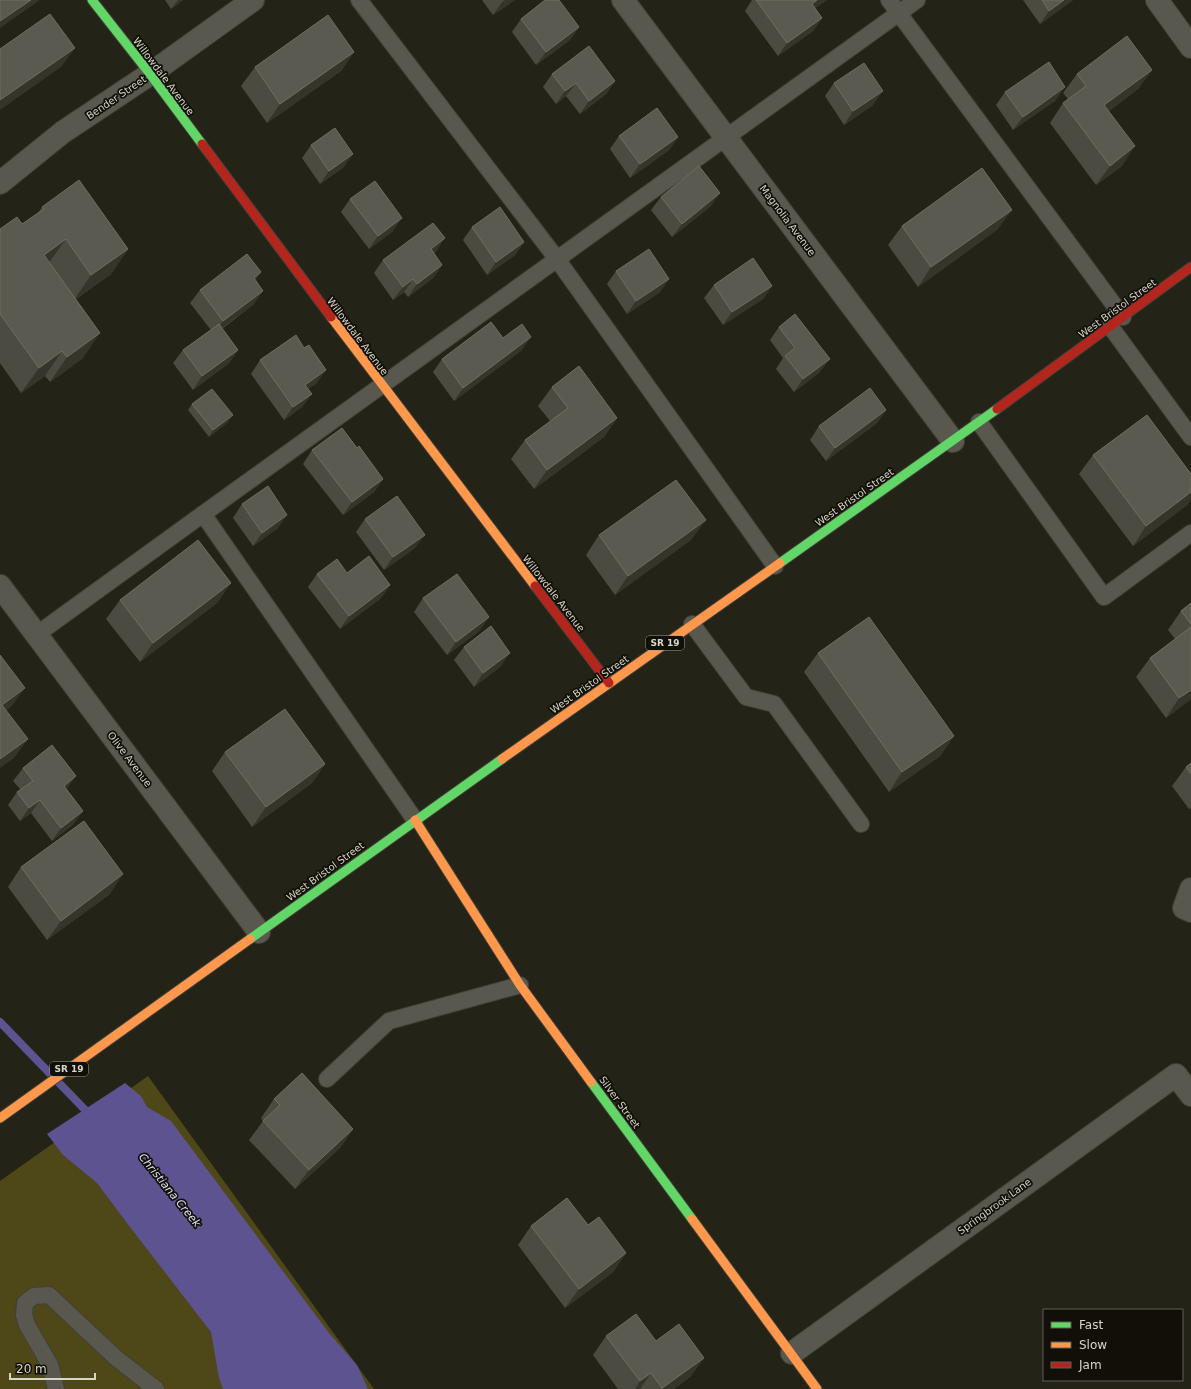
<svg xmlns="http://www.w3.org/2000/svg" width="1191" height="1389" font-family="'DejaVu Sans',sans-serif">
<rect width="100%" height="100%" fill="#242318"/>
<polygon fill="#4e4718" points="148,1076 374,1389 0,1389 0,1181"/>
<polygon fill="#5c5390" points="125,1083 141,1096 147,1107 171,1121 329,1333 357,1365 368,1389 223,1389 219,1378 211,1332 130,1227 97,1183 63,1155 47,1134"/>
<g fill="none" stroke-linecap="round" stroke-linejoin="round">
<polyline stroke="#5c5390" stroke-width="8" points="0,1022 92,1117"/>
<defs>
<g id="lane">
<polyline points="359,0 557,259 775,566"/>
<polyline points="889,0 1123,317"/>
<polyline points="1110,326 1191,437"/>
<polyline points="979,422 1104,597 1191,533"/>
<polyline points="203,514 917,0"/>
<polyline points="692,624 746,697 774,704 861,824"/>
<polyline points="36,635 203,514 415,820"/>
<polyline points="327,1079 389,1021 520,985"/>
<polyline points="56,1389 50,1365 27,1325 24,1315 25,1303 34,1296 49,1295 116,1358 156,1389"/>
</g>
<g id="street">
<polyline points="623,0 953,441"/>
<polyline points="1157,0 1191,47"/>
<polyline points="0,183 63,132 150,74 253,0"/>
<polyline points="0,586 259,932"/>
<polyline points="1191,889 1184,908 1191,911"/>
<polyline points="792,1353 1176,1075 1191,1095"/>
</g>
<g id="fast">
<polyline points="92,0 150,74 202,144"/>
<polyline points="780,563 997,409"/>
<polyline points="250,939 502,759"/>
<polyline points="591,1082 692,1219"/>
</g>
<g id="slow">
<polyline points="331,317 535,586"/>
<polyline points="502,759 780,563"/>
<polyline points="415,820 520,985 591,1082"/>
<polyline points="0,1118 250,939"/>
<polyline points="692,1219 817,1389"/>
</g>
<g id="jam">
<polyline points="202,144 331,317"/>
<polyline points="997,409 1191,267"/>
<polyline points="535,586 609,683"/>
</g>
</defs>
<use href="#lane" stroke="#414038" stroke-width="18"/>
<use href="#street" stroke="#414038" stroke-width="24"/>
<use href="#fast" stroke="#414038" stroke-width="11"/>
<use href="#slow" stroke="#414038" stroke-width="11"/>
<use href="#jam" stroke="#414038" stroke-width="11"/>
<use href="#lane" stroke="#59584f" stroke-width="16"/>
<use href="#street" stroke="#59584f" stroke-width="22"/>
<use href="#fast" stroke="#63d668" stroke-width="9"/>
<use href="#slow" stroke="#ff974d" stroke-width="9"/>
<use href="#jam" stroke="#b3261e" stroke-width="9"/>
</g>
<g fill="#4c4b41">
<polygon points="165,0 183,0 171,9"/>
<polygon points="482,0 515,0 493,15"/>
<polygon points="752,0 827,0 815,8 822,18 813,31 778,56 745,11"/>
<polygon points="1023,0 1073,0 1040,24"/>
<polygon points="521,19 579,27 570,40 536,65 512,32"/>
<polygon points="354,52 341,71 267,123 241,86 255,67"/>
<polygon points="1152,70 1138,89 1109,111 1122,166 1096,185 1050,123 1063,103 1068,99 1063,93 1077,74"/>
<polygon points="552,74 615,81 606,94 580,114 566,96 556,104 543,87"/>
<polygon points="834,83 873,105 844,125 825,96"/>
<polygon points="1005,92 1056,100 1013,130 996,105"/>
<polygon points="619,136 678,137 669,150 630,178 610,149"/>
<polygon points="311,145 344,167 320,184 302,158"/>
<polygon points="661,197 711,206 672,237 651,210"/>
<polygon points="350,199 393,231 369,249 341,212"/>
<polygon points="42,207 128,249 111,274 76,299 83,358 50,382 45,376 21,393 0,363 0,229 22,224 38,213"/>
<polygon points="902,226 998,229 918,287 888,245"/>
<polygon points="472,227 524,242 515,255 487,275 463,240"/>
<polygon points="436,252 433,253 442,265 433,278 408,297 404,292 393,300 374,273 383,260"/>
<polygon points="616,271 669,279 660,292 627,314 607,284"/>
<polygon points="255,281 254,304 222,329 238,350 229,363 193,390 173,363 183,350 211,330 190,303 200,290"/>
<polygon points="714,285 772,286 763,299 723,325 704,298"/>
<polygon points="779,327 820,372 794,392 776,369 783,358 770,340"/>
<polygon points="503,338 522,350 454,401 433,372 442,359"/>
<polygon points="260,360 317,383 308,389 312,394 302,407 284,420 251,374"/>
<polygon points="552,387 617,418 604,437 534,489 511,459 525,440 550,421 538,406"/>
<polygon points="192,404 228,422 209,437 188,410"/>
<polygon points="886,410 877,423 826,461 810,440 819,426"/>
<polygon points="357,448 383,479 374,492 343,515 303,464 312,450"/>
<polygon points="1093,455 1191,474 1191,499 1187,505 1133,546 1079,474"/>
<polygon points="242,504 278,528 253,546 233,518"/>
<polygon points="365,519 415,548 384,570 356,532"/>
<polygon points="599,535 692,539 615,595 586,555"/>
<polygon points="347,573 390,585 381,598 340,629 308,587 317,574"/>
<polygon points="423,598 489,617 479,631 447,655 414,612"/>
<polygon points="120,600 218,602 140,662 106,619"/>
<polygon points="1191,603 1191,699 1166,718 1136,677 1150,658 1175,639 1168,630 1181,611"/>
<polygon points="464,647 501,666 474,687 454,660"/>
<polygon points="818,653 954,736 940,756 889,792 804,672"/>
<polygon points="225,752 325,764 312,783 252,827 212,771"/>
<polygon points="1191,763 1191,808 1189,809 1172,786 1186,767"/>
<polygon points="23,768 67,790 74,824 52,841 31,813 20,821 8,805 17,792 21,790 13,781"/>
<polygon points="21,867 110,894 47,940 8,887"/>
<polygon points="274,1099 353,1129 340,1148 295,1189 249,1140 263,1121 261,1118"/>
<polygon points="531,1226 626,1253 613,1272 565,1308 518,1245"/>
<polygon points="606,1336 656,1341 704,1358 690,1377 674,1389 618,1389 593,1355"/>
</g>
<g fill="#36352b">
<polygon points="31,0 40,0 0,28 0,21"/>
<polygon points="178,0 183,0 171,9"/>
<polygon points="505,0 515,0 493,15 502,2"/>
<polygon points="817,0 827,0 803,17 812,4"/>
<polygon points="1064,0 1073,0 1040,24 1049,11"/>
<polygon points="822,18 813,31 778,56 787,43"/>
<polygon points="579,27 570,40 536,65 546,52"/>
<polygon points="75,48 61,67 0,110 0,100"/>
<polygon points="354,52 341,71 267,123 280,104"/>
<polygon points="1152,70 1138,89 1091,125 1104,105"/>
<polygon points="615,81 606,94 580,114 589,101"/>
<polygon points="576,83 566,96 556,104 565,91"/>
<polygon points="1065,87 1056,100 1013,130 1023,117"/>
<polygon points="883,91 873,105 844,125 853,111"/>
<polygon points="678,137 669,150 630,178 640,164"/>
<polygon points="1135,146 1122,166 1096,185 1110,166"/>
<polygon points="353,154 344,167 320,184 329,171"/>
<polygon points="720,193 711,206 672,237 682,224"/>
<polygon points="1012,210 998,229 918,287 931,267"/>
<polygon points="402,218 393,231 369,249 378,236"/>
<polygon points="445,238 436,252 421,262 431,249"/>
<polygon points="66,239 48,264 44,255"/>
<polygon points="524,242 515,255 487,275 496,262"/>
<polygon points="128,249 111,274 74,300 91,275"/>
<polygon points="442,265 433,278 408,297 417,284"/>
<polygon points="261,272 252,286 254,278"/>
<polygon points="413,279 404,292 393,300 403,287"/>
<polygon points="669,279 660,292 627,314 636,301"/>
<polygon points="772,286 763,299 723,325 732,312"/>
<polygon points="263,291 254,304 214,334 223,321"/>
<polygon points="100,333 83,358 50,382 67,357"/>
<polygon points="531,337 522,350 454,401 463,388"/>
<polygon points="238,350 229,363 193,390 202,376"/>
<polygon points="62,351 45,376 21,393 39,368"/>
<polygon points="830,359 820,372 794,392 803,379"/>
<polygon points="326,370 317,383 296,398 305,385"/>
<polygon points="312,394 302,407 284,420 293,407"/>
<polygon points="886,410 877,423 826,461 835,448"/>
<polygon points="233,415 228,422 209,437 213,430"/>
<polygon points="617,418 604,437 534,489 547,470"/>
<polygon points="383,479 374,492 343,515 352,502"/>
<polygon points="1191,492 1191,499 1187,505 1133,546 1146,526"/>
<polygon points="287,515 278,528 253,546 262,533"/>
<polygon points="706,520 692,539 615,595 628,576"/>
<polygon points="425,535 415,548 384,570 393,557"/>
<polygon points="231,583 218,602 140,662 153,643"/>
<polygon points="390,585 381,598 340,629 349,616"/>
<polygon points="489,617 479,631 447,655 456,642"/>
<polygon points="510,653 501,666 474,687 483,673"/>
<polygon points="25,688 11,707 0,716 2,705"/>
<polygon points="1191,690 1191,699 1166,718 1179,698"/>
<polygon points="954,736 940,756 889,792 902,772"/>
<polygon points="28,739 14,758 0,768 0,759"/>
<polygon points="325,764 312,783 252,827 266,807"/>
<polygon points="76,776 67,789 64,786"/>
<polygon points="40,800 31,813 20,821 29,808"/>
<polygon points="83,811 74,824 52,841 61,828"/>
<polygon points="123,874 110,894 47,940 61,921"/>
<polygon points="353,1129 340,1148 295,1189 309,1170"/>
<polygon points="626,1253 613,1272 565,1308 579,1289"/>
<polygon points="704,1358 690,1377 674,1389 662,1389"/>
<polygon points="651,1373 640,1389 635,1389 640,1381"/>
</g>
<g fill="#5b5a50" stroke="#6f6e63">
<polygon points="0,0 31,0 0,21"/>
<polygon points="545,0 559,0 579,27 546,52 521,19"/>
<polygon points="756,0 817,0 812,4 822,18 787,43"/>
<polygon points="1042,0 1064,0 1049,11"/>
<polygon points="50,14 75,48 0,100 0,49"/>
<polygon points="328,15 354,52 280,104 255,67"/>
<polygon points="1127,36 1152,70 1104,105 1135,146 1110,166 1063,103 1086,86 1077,74"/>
<polygon points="589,46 615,81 589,101 576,83 565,91 552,74"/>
<polygon points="1049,62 1065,87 1023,117 1005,92"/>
<polygon points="864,63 883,91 853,111 834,83"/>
<polygon points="657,108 678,137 640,164 619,136"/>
<polygon points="335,128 353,154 329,171 311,145"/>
<polygon points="699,166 720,193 682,224 661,197"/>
<polygon points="982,168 1012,210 931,267 902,226"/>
<polygon points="79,180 128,249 91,275 66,239 44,255 100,333 67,357 62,351 39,368 0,314 0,229 17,217 22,224 44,209 42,207"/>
<polygon points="375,181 402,218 378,236 350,199"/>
<polygon points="500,207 524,242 496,262 472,227"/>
<polygon points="433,223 445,238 431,249 442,265 417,284 413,279 403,287 383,260"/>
<polygon points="649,249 669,279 636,301 616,271"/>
<polygon points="247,254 261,272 254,278 263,291 223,321 200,290"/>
<polygon points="753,258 772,286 732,312 714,285"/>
<polygon points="795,314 830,359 803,379 785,356 795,348 779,327"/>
<polygon points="491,322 503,338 522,324 531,337 463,388 442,359"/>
<polygon points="219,324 238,350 202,376 183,350"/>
<polygon points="296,335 304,348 309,345 326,370 305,385 312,394 293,407 260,360"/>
<polygon points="579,366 617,418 547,470 525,440 568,408 552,387"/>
<polygon points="870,388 886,410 835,448 819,426"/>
<polygon points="212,389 233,415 213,430 192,404"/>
<polygon points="1147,415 1191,474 1191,492 1146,526 1093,455"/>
<polygon points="342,428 357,448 359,446 383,479 352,502 312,450"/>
<polygon points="676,480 706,520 628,576 599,535"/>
<polygon points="268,486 287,515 262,533 242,504"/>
<polygon points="397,496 425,535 393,557 365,519"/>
<polygon points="198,540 231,583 153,643 120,600"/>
<polygon points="369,556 390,585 349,616 317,574 337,559 347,573"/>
<polygon points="457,574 489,617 456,642 423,598"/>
<polygon points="1191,603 1191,624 1181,611"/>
<polygon points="869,617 954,736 902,772 818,653"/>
<polygon points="491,626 510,653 483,673 464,647"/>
<polygon points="1191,627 1191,690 1179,698 1150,658"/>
<polygon points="0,655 25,688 2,705 28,739 0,759"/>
<polygon points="285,709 325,764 266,807 225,752"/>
<polygon points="52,745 76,776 64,786 83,811 61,828 40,800 29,808 17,792 33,781 23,768"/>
<polygon points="1191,763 1191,774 1186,767"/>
<polygon points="84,821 123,874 61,921 21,867"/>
<polygon points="302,1073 353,1129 309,1170 263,1121 280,1105 274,1099"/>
<polygon points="567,1198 588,1225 599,1217 626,1253 579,1289 531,1226"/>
<polygon points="636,1314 656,1341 679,1324 704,1358 662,1388 651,1373 640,1381 606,1336"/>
</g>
<g text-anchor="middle" stroke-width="3.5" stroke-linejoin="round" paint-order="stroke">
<g fill="#110f07" stroke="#9c9a8f" stroke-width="1">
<rect x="646" y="636" width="38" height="14" rx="3"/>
<rect x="50" y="1062" width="38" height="14" rx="3"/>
</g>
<g font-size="9" font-weight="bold" fill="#d7d6c9">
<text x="665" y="646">SR 19</text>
<text x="69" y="1072">SR 19</text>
</g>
<g font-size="10" fill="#d7d6c9" stroke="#110f07">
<text transform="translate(164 76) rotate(53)" y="4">Willowdale Avenue</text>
<text transform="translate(116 97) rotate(-34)" y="4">Bender Street</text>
<text transform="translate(788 220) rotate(53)" y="4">Magnolia Avenue</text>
<text transform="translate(1117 308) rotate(-36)" y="4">West Bristol Street</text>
<text transform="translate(358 336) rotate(53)" y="4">Willowdale Avenue</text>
<text transform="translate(854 497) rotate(-35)" y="4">West Bristol Street</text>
<text transform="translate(554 593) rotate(52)" y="4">Willowdale Avenue</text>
<text transform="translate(589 684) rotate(-35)" y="4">West Bristol Street</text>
<text transform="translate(130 759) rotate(53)" y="4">Olive Avenue</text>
<text transform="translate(325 871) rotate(-36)" y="4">West Bristol Street</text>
<text transform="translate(620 1102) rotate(54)" y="4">Silver Street</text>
<text transform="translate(994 1206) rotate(-36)" y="4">Springbrook Lane</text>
</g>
<g font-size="11" font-style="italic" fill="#e0def2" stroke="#110f07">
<text transform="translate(170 1190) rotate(51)" y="4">Christiana Creek</text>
</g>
</g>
<rect x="1043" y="1309" width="140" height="72" fill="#110f07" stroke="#605f55"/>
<rect x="1051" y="1322" width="20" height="6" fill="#63d668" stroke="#605f55"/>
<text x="1079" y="1329" font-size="12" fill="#d7d6c9">Fast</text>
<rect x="1051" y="1342" width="20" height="6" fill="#ff974d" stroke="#605f55"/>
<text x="1079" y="1349" font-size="12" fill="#d7d6c9">Slow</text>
<rect x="1051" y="1362" width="20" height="6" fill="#b3261e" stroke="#605f55"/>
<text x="1079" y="1369" font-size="12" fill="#d7d6c9">Jam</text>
<path d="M10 1373v6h85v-6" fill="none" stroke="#d7d6c9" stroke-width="2"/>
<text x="16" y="1373" font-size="12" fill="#d7d6c9" stroke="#110f07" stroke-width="3" paint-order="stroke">20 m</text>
</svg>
